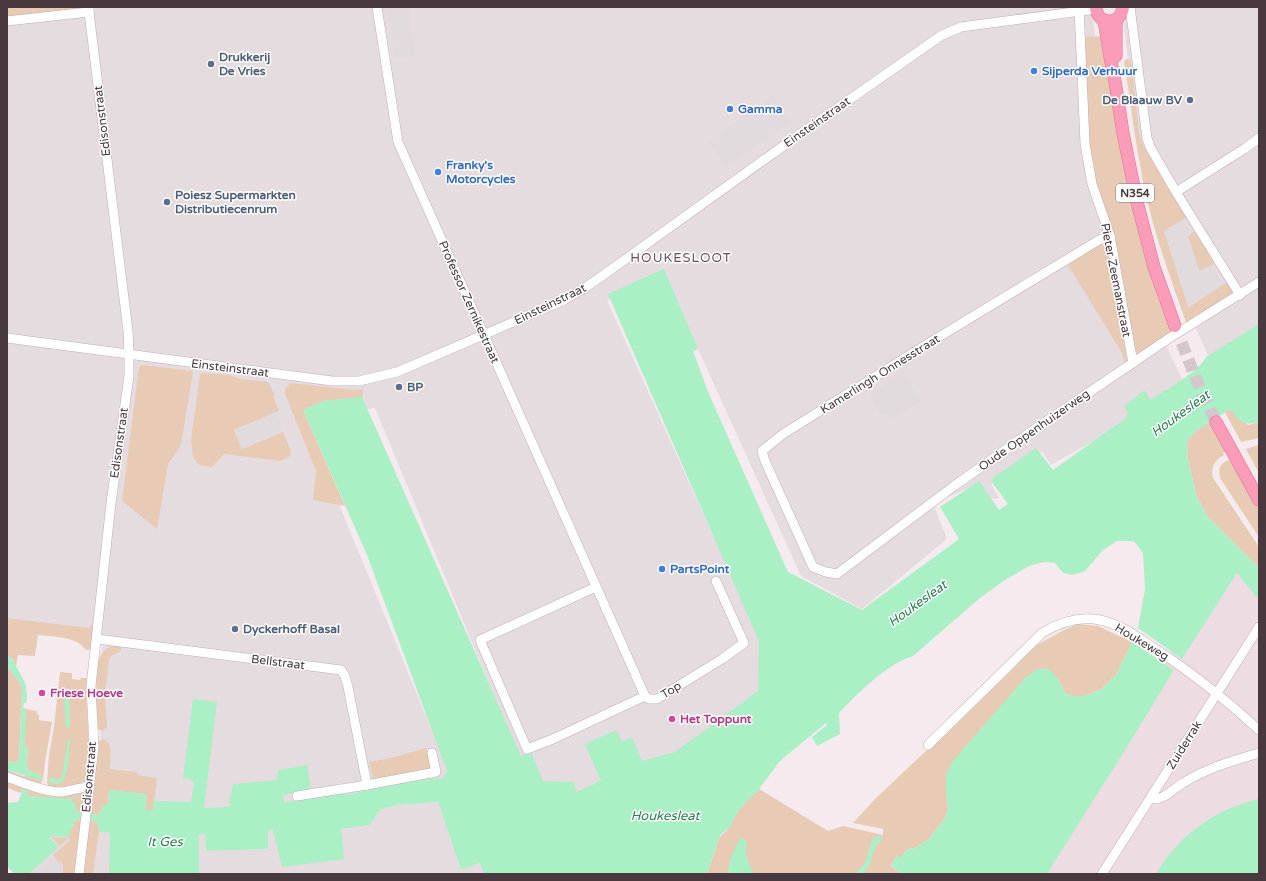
<svg xmlns="http://www.w3.org/2000/svg" width="1266" height="881" font-family="'Varela Round',sans-serif">
<rect width="100%" height="100%" fill="#f5ebee"/>
<polygon fill="#eddde2" points="1231,559 1259,594 1259,874 1033,874"/>
<g fill="#e5dce0">
<polygon points="7,7 1092,7 1111,196 1140,292 1184,383 1131,420 1051,465 1042,451 991,484 999,498 986,500 976,485 933,503 947,539 862,609 801,576 667,281 607,300 705,518 765,641 765,692 611,824 534,792 375,408 304,419 451,777 270,809 152,815 99,790 101,743 100,726 101,655 103,643 7,623"/>
<polygon points="1128,7 1259,7 1259,331 1211,362 1185,304 1137,136 1124,26"/>
<polygon points="438,802 461,870 480,863 484,873 199,874 199,834 205,834 206,851 268,849 268,831 274,830 344,859 340,829 370,825 380,810 397,805"/>
<polygon points="77,819 97,822 111,833 109,874 29,874 58,847 50,838 51,835 71,827 73,827 74,823"/>
</g>
<g fill="#e7cbb5">
<polygon points="7,7 78,7 74,9 7,17"/>
<path d="M1103,36C1118,137 1132,240 1172,335L1143,354H1138L1135,350L1094,178L1089,141L1084,37Z"/>
<path d="M1127,59L1131,60L1139,131L1142,143L1187,217L1164,231L1189,307L1227,282L1233,291L1230,295L1187,325C1169,274 1150,223 1141,170C1134,134 1130,97 1124,61Z"/>
<polygon points="1195,231 1217,263 1199,271 1188,235"/>
<polygon points="1101,244 1107,247 1126,354 1127,362 1125,365 1122,353 1068,265 1096,246"/>
<polygon points="143,365 193,371 181,445 168,464 157,529 122,501 139,367"/>
<polygon points="203,373 229,375 241,379 268,382 275,395 273,396 279,411 234,430 242,449 283,432 291,451 290,456 281,461 224,454 212,467 199,465 193,457 191,440 200,374"/>
<polygon points="291,383 354,390 363,389 362,397 323,401 303,410 345,506 313,500 316,471 285,394 285,389"/>
<polygon points="1230,409 1248,425 1259,422 1259,438 1241,442 1225,412"/>
<path d="M1210,422L1225,452L1223,453L1224,455C1215,460 1210,467 1213,478L1259,547V568L1207,516L1196,495L1188,459L1187,441L1195,432Z"/>
<polygon points="1259,445 1259,473 1246,449"/>
<path d="M1229,460L1259,509V537L1220,478C1218,468 1220,463 1229,460Z"/>
<path d="M7,618L89,628L91,625L93,628L91,648L89,650H86C76,636 54,637 38,635L35,656L18,655L16,666C14,661 12,656 7,656Z"/>
<polygon points="1078,624 1098,626 1132,642 1117,674 1102,689 1084,696 1073,696 1065,693 1059,681 946,776 946,792 948,810 945,818 929,839 915,848 907,849 901,859 897,855 891,866 902,874 707,874 719,838 728,829 739,810 759,789 828,831 843,826 883,835 883,829 853,823 875,799 1010,672 1035,646 1064,630"/>
<path d="M117,645L121,646V651L111,656L109,660L105,693L107,728L102,731L98,729C97,710 95,692 97,672C98,667 97,662 100,657C103,650 109,646 117,645Z"/>
<polygon points="7,666 20,683 22,691 19,760 14,763 7,761"/>
<path d="M60,672L72,673V679L80,680L81,678H88C87,689 86,699 87,710C88,731 92,761 85,781C74,788 61,788 49,786L47,783L49,755L54,727Z"/>
<polygon points="25,709 37,711 37,714 39,715 39,720 52,722 46,756 43,779 41,783 28,781 7,774 7,770 23,776 41,775 30,771 27,768 27,759 28,751 25,745"/>
<path d="M104,739C114,744 110,759 110,769L137,772V775L157,778L153,811L145,810L146,794L109,790L108,805L102,809L98,815L91,814L97,760L98,744L100,740Z"/>
<polygon points="426,748 432,769 373,779 369,762 391,758"/>
<polygon points="7,781 80,791 84,794 82,813 78,812 75,808 46,798 28,796 28,791 23,789 21,793 7,788"/>
<polygon points="77,819 81,820 74,874 63,874 63,866 60,861 58,863 53,855 70,840 68,838 60,846 51,837 67,838 69,837 71,827 73,827 74,823"/>
<polygon points="90,821 97,822 99,831 93,874 83,874"/>
</g>
<g fill="#e1dbdd">
<polygon points="388,7 408,7 415,55 395,58"/>
<polygon points="773,95 791,123 726,167 708,142"/>
<polygon points="1183,220 1191,234 1188,236 1199,271 1211,266 1223,284 1188,307 1164,231"/>
<polygon points="904,373 920,402 891,419 887,412 881,415 869,394"/>
<polygon points="276,412 283,432 242,449 234,430"/>
<polygon points="54,856 58,863 61,861 63,866 63,874 35,874"/>
</g>
<g fill="#aaefc5">
<path d="M664,269L698,349L693,351L709,394L788,572L862,610L959,539L940,507L979,481L999,510L1008,504L991,481L994,477L1036,448L1053,470L1126,418L1128,413L1124,406L1145,390L1150,400C1164,391 1199,372 1206,357L1259,324V422C1241,426 1241,422 1230,409L1195,432L1187,441L1188,459L1196,495L1207,516L1259,568V600L1237,573L1182,659L1138,628L1145,589L1143,553L1134,541H1117L1103,550L1085,571L1073,575L1063,573L1055,563L1044,562L1029,566L1005,580L980,598L913,656C887,664 858,693 839,713L840,734L817,746L812,737L827,725L826,723L780,761L759,789L739,810L729,828L721,834L719,838L707,874H483L484,873L480,863L461,870L438,802L397,805L380,810L370,825L341,829L344,859L282,867L273,830L268,831V849L206,851L205,834H199V874H109L110,833L99,831L97,822L77,819L74,823L73,827H71L69,837L51,836L50,838L59,847L29,874H14L7,866V803L18,802L23,789L28,791V796L73,799V802L76,803L75,808L78,812L98,815L102,809V805H108L109,790L147,794L145,810H153L154,801L191,802L194,783L190,779L183,778L193,699L217,702L204,808L229,807L230,797L231,796L233,784L277,780L278,770L307,765L311,790L283,795L284,802L341,793L347,795C373,789 398,783 424,780C430,779 436,779 443,778L447,771L367,555L303,410L323,401L362,397L521,756L531,752L543,781L574,782L576,792L601,781L585,744L616,730L622,742L632,737L642,761L675,752L758,691L759,641L608,294Z"/>
<path d="M1132,642L1174,670L1127,747L1047,874H902L891,866L897,855L901,858L907,849L915,848L929,839L945,818L948,810L946,792V776L952,762L1025,678C1029,675 1032,672 1036,670C1052,663 1060,682 1065,693L1073,696H1084L1102,689L1117,674Z"/>
<polygon points="7,656 10,656 13,660 26,685 27,697 26,703 24,703 23,708 25,708 26,712 25,745 28,751 27,759 27,768 30,771 41,775 41,778 39,780 7,770 7,761 14,763 19,760 22,691 20,683 7,666"/>
<polygon points="65,692 69,695 70,723 69,728 66,727 64,695"/>
<path d="M68,739L70,740C69,749 69,778 61,783C57,785 53,783 49,782L50,778L59,780L62,777Z"/>
<path d="M1259,799V874H1156C1179,835 1215,809 1259,799Z"/>
<path d="M879,835L883,839L875,846L870,865L863,874H854C857,871 862,868 864,864C871,853 866,843 879,835Z"/>
<path d="M741,837L746,841C745,853 747,861 753,871L751,874H727L732,854Z"/>
</g>
<g fill="none" stroke-linecap="round" stroke-linejoin="round">
<polyline stroke="#d3c7cb" stroke-width="12" stroke-dasharray="12 6" stroke-linecap="butt" points="1175,326 1196,379 1216,422"/>
<defs>
<g id="minor">
<polyline points="377,7 398,142 645,696"/>
<polyline points="1079,7 1085,144 1092,184 1110,236 1133,363"/>
<polyline points="1130,7 1147,138 1150,147 1176,192 1240,295"/>
<polyline points="7,21 89,12"/>
<polyline points="1176,192 1244,149 1259,138"/>
<polyline points="1110,236 1099,240 929,343 783,434 762,451 765,461 813,567 826,572 837,574 954,486 1032,431 1168,339 1259,282"/>
<polyline points="7,338 332,381 359,381 397,372 564,300 586,287 602,276 793,139 942,35 961,27 1096,9"/>
<polyline points="596,587 480,640 527,749 553,739 645,696 649,699 657,699 722,659 744,643 716,581"/>
<polyline points="97,639 341,670 345,676 348,687 367,785"/>
<path d="M928,745L1042,633C1060,622 1079,616 1100,620C1119,624 1135,635 1151,646C1190,671 1225,699 1259,730"/>
<path d="M7,777C23,783 45,792 62,792C71,791 80,787 90,787"/>
<polyline points="297,796 367,785 436,772 432,753"/>
<path d="M1151,798C1161,803 1174,788 1183,783C1207,768 1232,761 1259,753"/>
<polyline points="79,874 94,747 91,686 111,503 129,376 129,354 128,331 89,12 89,7"/>
<polyline points="1102,874 1259,627"/>
</g>
<g id="major">
<path d="M1096,7C1097,26 1121,26 1123,7"/>
<polyline points="1104,20 1110,57 1115,81 1123,133 1137,202 1154,267 1175,326"/>
<polyline points="1116,56 1116,24 1118,18"/>
<polyline points="1216,422 1259,500"/>
</g>
</defs>
<use href="#minor" stroke="#c0adb4" stroke-width="10"/>
<use href="#major" stroke="#e16d90" stroke-width="13"/>
<use href="#minor" stroke="#fff" stroke-width="9"/>
<use href="#major" stroke="#fb9db9" stroke-width="12"/>
</g>
<g fill="#5c6f8a" stroke="#fff" stroke-width="1.5">
<circle cx="211" cy="64" r="4"/>
<circle cx="1190" cy="100" r="4"/>
<circle cx="167" cy="202" r="4"/>
<circle cx="399" cy="387" r="4"/>
<circle cx="235" cy="629" r="4"/>
</g>
<g fill="#3f7fe0" stroke="#fff" stroke-width="1.5">
<circle cx="1034" cy="71" r="4"/>
<circle cx="730" cy="109" r="4"/>
<circle cx="438" cy="172" r="4"/>
<circle cx="662" cy="569" r="4"/>
</g>
<g fill="#d1479c" stroke="#fff" stroke-width="1.5">
<circle cx="42" cy="693" r="4"/>
<circle cx="672" cy="719" r="4"/>
</g>
<g text-anchor="middle" stroke-width="3" stroke-linejoin="round" paint-order="stroke">
<rect fill="#fff" stroke="#807479" stroke-width="1" x="1116" y="184" width="38" height="18" rx="3"/>
<g font-size="11" font-weight="bold" fill="#49393f">
<text x="1135" y="197">N354</text>
</g>
<g font-size="12" font-weight="bold" fill="#4e5e75" stroke="#fff" text-anchor="start">
<text x="219" y="61">Drukkerij<tspan x="219" dy="14">De Vries</tspan></text>
<text x="1182" y="104" text-anchor="end">De Blaauw BV</text>
<text x="175" y="199">Poiesz Supermarkten<tspan x="175" dy="14">Distributiecenrum</tspan></text>
<text x="407" y="391">BP</text>
<text x="243" y="633">Dyckerhoff Basal</text>
</g>
<g font-size="12" font-weight="bold" fill="#366cbe" stroke="#fff" text-anchor="start">
<text x="1042" y="75">Sijperda Verhuur</text>
<text x="738" y="113">Gamma</text>
<text x="446" y="169">Franky's<tspan x="446" dy="14">Motorcycles</tspan></text>
<text x="670" y="573">PartsPoint</text>
</g>
<g font-size="12" fill="#49393f" stroke="#fff">
<text transform="translate(102 121) rotate(-97)" y="4">Edisonstraat</text>
<text transform="translate(817 122) rotate(-35)" y="4">Einsteinstraat</text>
<text transform="translate(1116 280) rotate(79)" y="4">Pieter Zeemanstraat</text>
<text transform="translate(469 302) rotate(66)" y="4">Professor Zernikestraat</text>
<text transform="translate(550 304) rotate(-26)" y="4">Einsteinstraat</text>
<text transform="translate(230 368) rotate(7)" y="4">Einsteinstraat</text>
<text transform="translate(880 374) rotate(-32)" y="4">Kamerlingh Onnesstraat</text>
<text transform="translate(1034 430) rotate(-35)" y="4">Oude Oppenhuizerweg</text>
<text transform="translate(119 443) rotate(-82)" y="4">Edisonstraat</text>
<text transform="translate(1142 642) rotate(31)" y="4">Houkeweg</text>
<text transform="translate(278 662) rotate(7)" y="4">Bellstraat</text>
<text transform="translate(671 690) rotate(-31)" y="4">Top</text>
<text transform="translate(1184 745) rotate(-58)" y="4">Zuiderrak</text>
<text transform="translate(89 777) rotate(-85)" y="4">Edisonstraat</text>
</g>
<g font-size="12" font-weight="bold" fill="#b23c85" stroke="#fff" text-anchor="start">
<text x="50" y="697">Friese Hoeve</text>
<text x="680" y="723">Het Toppunt</text>
</g>
<g font-size="13" letter-spacing="1" fill="#6b505b" stroke="#fff">
<text x="681" y="262">HOUKESLOOT</text>
</g>
<g font-size="13" font-style="italic" fill="#2a824f" stroke="#fff">
<text transform="translate(1180 413) rotate(-36)" y="5">Houkesleat</text>
<text transform="translate(917 603) rotate(-36)" y="5">Houkesleat</text>
<text x="665" y="820">Houkesleat</text>
<text x="165" y="846">It Ges</text>
</g>
</g>
<rect width="1266" height="881" fill="none" stroke="#49393f" stroke-width="16"/>
</svg>
